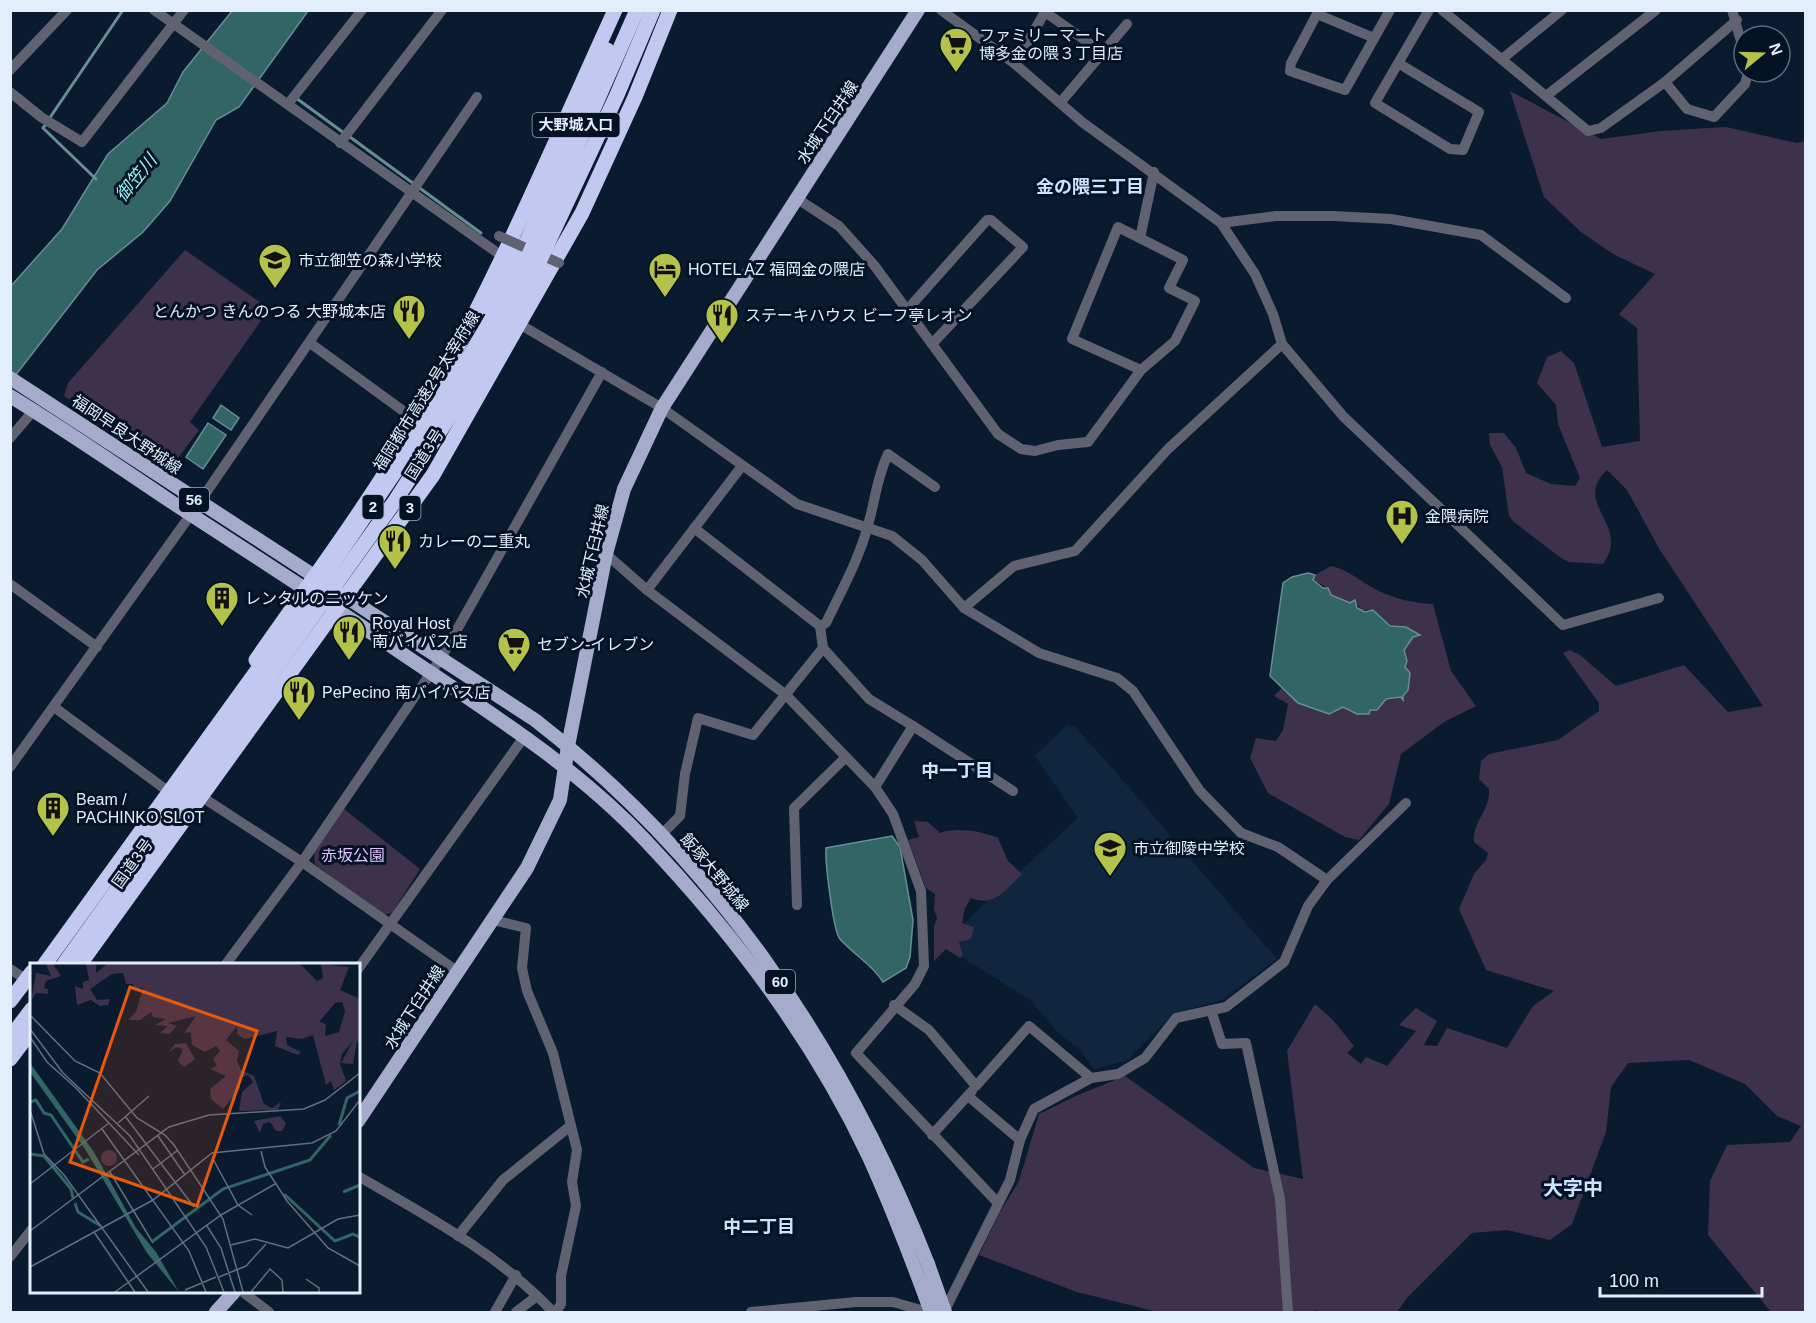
<svg xmlns="http://www.w3.org/2000/svg" width="1816" height="1323" font-family="Helvetica,'Noto Sans JP',sans-serif">
<rect width="100%" height="100%" fill="#0a1b2f"/>
<polygon fill="#0f263e" points="1067,725 1074,726 1107,762 1277,959 1222,1000 1174,1013 1126,1061 1094,1069 1079,1049 1059,1034 1030,1000 949,949 951,935 1078,818 1035,756"/>
<g fill="#3e314b">
<path d="M1510,91L1601,139L1661,131L1726,127L1797,143L1805,141V1312H1771L1708,1235L1710,1181L1727,1145L1790,1142L1801,1126L1777,1116L1745,1084L1689,1060L1628,1063L1611,1087L1606,1132L1572,1224L1550,1240L1507,1230L1472,1233L1407,1298L1397,1312H1318L1315,1310L1312,1312H1158L1077,1292L979,1255L1000,1212L1019,1181L1039,1114L1078,1095L1125,1076L1254,1168L1303,1179L1287,1051L1315,1004L1333,1020L1354,1046L1347,1053L1361,1064L1366,1057L1387,1066L1416,1031L1399,1025L1416,1008L1437,1021L1424,1045L1437,1046L1447,1028L1507,1048L1533,1006L1554,991L1486,970L1459,909L1474,874L1486,860L1488,853L1474,842C1472,822 1491,809 1489,789L1479,779L1481,761L1489,754L1558,740L1599,711V703L1563,653L1570,650L1580,655L1616,686L1684,665L1728,712L1763,706L1660,550L1627,490L1607,470C1571,504 1632,525 1603,564L1569,562L1561,558L1514,522L1509,516L1502,467L1490,445L1489,433H1504L1516,448L1526,473L1551,484L1575,486L1580,478L1558,424L1556,405L1537,383L1547,357L1561,351L1574,363L1602,447L1640,441L1637,328L1619,314L1655,274L1613,254L1581,232L1544,197Z"/>
<polygon points="185,250 264,305 265,315 190,422 199,430 175,462 64,396 68,383"/>
<path d="M1331,566C1349,570 1361,582 1377,590C1395,599 1413,603 1433,604L1451,671L1476,706L1444,722L1401,754L1389,804L1359,840L1345,837L1268,793L1250,758L1256,738L1276,741L1283,730L1288,704L1274,696L1283,687L1303,703L1329,714L1343,707L1357,714L1368,712L1383,700L1396,699L1408,690L1409,675L1405,667L1407,660L1404,650L1412,637L1419,636L1407,627L1390,626L1373,610H1361L1356,602L1350,603L1331,595L1328,588L1313,580L1315,575Z"/>
<polygon points="344,809 420,869 392,913 382,915 315,864 314,852"/>
<path d="M914,821L928,822L940,833C958,827 980,831 998,838L1008,861L1022,874C1006,889 994,908 971,898L965,908L962,923L974,927L971,939L959,942L963,955L960,958L946,949L934,961V926L937,918L934,909L935,894L926,888L908,840L919,837Z"/>
</g>
<g fill="#316566" stroke="#668e93" stroke-width="1.5">
<polygon points="232,11 308,11 239,107 216,120 170,201 143,232 97,270 11,381 11,286 62,229 108,154 167,103 183,72"/>
<polygon points="221,405 239,418 231,430 213,418"/>
<polygon points="208,423 226,435 203,469 186,457"/>
<polygon points="1308,573 1315,575 1313,580 1323,588 1328,588 1331,595 1350,603 1355,600 1357,608 1365,612 1373,610 1390,626 1406,627 1420,635 1413,637 1404,650 1407,661 1405,667 1410,673 1408,690 1403,696 1403,700 1401,697 1386,699 1377,710 1370,710 1369,714 1357,714 1343,707 1329,714 1298,703 1270,676 1283,583 1292,577"/>
<path d="M892,836L900,847L913,920L910,957L906,968L883,982C872,964 854,955 840,939C833,931 825,861 826,848Z"/>
</g>
<g fill="none" stroke-linecap="round" stroke-linejoin="round">
<g stroke="#668e93" stroke-width="3">
<polyline points="296,98 344,133"/>
<polyline points="49,119 123,10"/>
<polyline points="46,124 43,128 96,179"/>
<polyline points="350,137 481,233"/>
</g>
<g stroke="#606272" stroke-width="10">
<polyline points="154,10 502,256"/>
<polyline points="941,10 1015,64 1082,122 1221,223 1255,274 1273,314 1282,344 1343,416 1563,625 1659,598"/>
<polyline points="1319,10 1291,63 1290,71 1345,90 1390,10"/>
<polyline points="1442,10 1588,131 1601,128 1665,82 1687,109 1714,117 1745,84 1748,72"/>
<polyline points="1732,10 1744,52"/>
<polyline points="1045,12 1103,53"/>
<polyline points="1317,14 1374,38"/>
<polyline points="1502,59 1562,10"/>
<polyline points="1398,63 1479,112 1463,150 1450,149 1375,103 1429,10"/>
<polyline points="1015,64 1046,10"/>
<polyline points="10,70 67,10"/>
<polyline points="1665,82 1737,20"/>
<polyline points="10,92 41,117 82,142 184,10"/>
<polyline points="1546,96 1656,10"/>
<polyline points="1060,103 1127,24"/>
<polyline points="288,104 362,10"/>
<polyline points="340,143 442,10"/>
<polyline points="796,198 839,226 874,265 998,434 1021,449 1035,451 1058,445 1088,442 1141,370 1175,341 1195,301 1169,288 1183,260 1118,227 1072,339 1141,370"/>
<polyline points="1221,223 1276,216 1333,216 1391,219 1481,235 1566,298"/>
<polyline points="1140,238 1154,172"/>
<polyline points="907,310 987,220 991,220 1023,247 932,344"/>
<polyline points="521,325 662,408 797,504 892,536 922,560 964,608 1039,653 1117,678 1133,691 1200,791 1241,833 1278,847 1327,880"/>
<polyline points="310,343 417,421"/>
<polyline points="10,438 34,410"/>
<polyline points="694,528 820,626"/>
<polyline points="606,554 647,590 786,695 875,787 893,814 921,891 924,966 915,984 856,1053 997,1202"/>
<polyline points="10,584 97,647"/>
<polyline points="647,590 742,466"/>
<polyline points="964,608 1014,566 1075,551 1168,449 1282,344"/>
<polyline points="54,707 165,789"/>
<polyline points="913,726 1013,791"/>
<polyline points="10,767 199,503 477,97"/>
<path d="M875,787L913,726L869,699L823,648L820,626L826,623C841,591 859,560 868,525C875,501 877,477 888,454L935,487"/>
<polyline points="202,797 302,862 457,971"/>
<polyline points="661,835 680,816 685,774 698,718 753,735 823,648"/>
<polyline points="797,905 794,808 846,757"/>
<polyline points="493,920 526,928 522,968 527,991 553,1053 577,1150 572,1182 576,1206 561,1276 561,1304 556,1312"/>
<polyline points="226,964 302,862 441,658 602,372"/>
<polyline points="10,969 30,982"/>
<polyline points="358,969 524,737"/>
<polyline points="894,1005 929,1030 976,1086 1029,1026 1091,1078"/>
<polyline points="1211,1010 1222,1044 1246,1043 1280,1199 1288,1312"/>
<polyline points="968,1096 1020,1140"/>
<polyline points="932,1135 972,1091"/>
<path d="M358,1176C427,1216 499,1254 553,1312"/>
<polyline points="458,1236 503,1180 569,1127"/>
<polyline points="10,1257 32,1229"/>
<polyline points="243,1292 269,1312"/>
<polyline points="495,1312 516,1275"/>
<polyline points="516,1312 537,1296"/>
<polyline points="751,1312 856,1302 893,1302 928,1312"/>
<polyline points="944,1312 1010,1180 1020,1140 1034,1109 1091,1078 1118,1074 1145,1058 1176,1018 1226,1007 1284,962 1308,906 1327,880 1406,803"/>
</g>
<g stroke="#a6abcc" stroke-width="14">
<path d="M10,378L535,720C716,860 845,1052 928,1264"/>
<path d="M10,396C64,429 115,464 167,499C242,548 317,596 391,646C479,706 573,763 646,841C735,935 814,1040 869,1157C892,1208 912,1260 931,1312"/>
<polyline points="358,1121 527,868 560,800 568,746 606,554 624,489 662,408 918,10"/>
<polyline points="216,1312 234,1292"/>
</g>
<g stroke="#c3c8f0" stroke-width="15">
<polyline points="487,307 528,239 607,50"/>
<path d="M256,660C311,581 370,503 418,419C494,288 552,148 615,10"/>
<polyline points="80,964 433,475 582,213 635,97 670,10"/>
<polyline points="10,1001 32,972"/>
<polyline points="10,1038 32,1009"/>
<polyline points="10,1059 32,1030"/>
</g>
<polyline stroke="#606272" stroke-width="10" points="499,236 559,263"/>
<polyline stroke="#a6abcc" stroke-width="14" points="928,1264 945,1312"/>
<g stroke="#c3c8f0" stroke-width="15">
<polyline points="45,964 298,614 442,403 528,257 637,10"/>
<polyline points="64,964 395,501 453,411 538,264 617,95 653,10"/>
</g>
</g>
<defs>
<symbol id="supermarket-pin" viewBox="-11 -11 22 30"><path d="M0 17L-7.5 6A9.5 9.5 0 1 1 7.5 6Z" fill="#b5c249" stroke="#031224"/><path d="M-6-5.5h2.5l.6 2H6L4.5 2H-2.5L-4.4-4H-6ZM-1.5 3.2a1.3 1.3 0 1 0 .1 0ZM3 3.2a1.3 1.3 0 1 0 .1 0Z" fill="#111"/></symbol>
<symbol id="school-pin" viewBox="-11 -11 22 30"><path d="M0 17L-7.5 6A9.5 9.5 0 1 1 7.5 6Z" fill="#b5c249" stroke="#031224"/><path d="M0-5L7-2L0 1L-7-2ZM-4 1L0 2.5L4 1V4Q0 6-4 4Z" fill="#111"/></symbol>
<symbol id="hotel-pin" viewBox="-11 -11 22 30"><path d="M0 17L-7.5 6A9.5 9.5 0 1 1 7.5 6Z" fill="#b5c249" stroke="#031224"/><path d="M-6-4.5h1.5V1H6V5H4.5V3h-9V5H-6ZM-4 0a1.8 1.8 0 1 1 3.6 0ZM.5 0V-2.5h3Q6-2.5 6 0Z" fill="#111"/></symbol>
<symbol id="restaurant-pin" viewBox="-11 -11 22 30"><path d="M0 17L-7.5 6A9.5 9.5 0 1 1 7.5 6Z" fill="#b5c249" stroke="#031224"/><path d="M-5-6h1v4h1v-4h1v4h1v-4h1v5L-1.5 .5V6h-2V.5L-5-1ZM5-6V6H3V1.5H1.5Q1.5-4 5-6Z" fill="#111"/></symbol>
<symbol id="hospital-pin" viewBox="-11 -11 22 30"><path d="M0 17L-7.5 6A9.5 9.5 0 1 1 7.5 6Z" fill="#b5c249" stroke="#031224"/><path d="M-5-5h3v3.5h4V-5h3V5h-3V1.5h-4V5h-3Z" fill="#111"/></symbol>
<symbol id="building-pin" viewBox="-11 -11 22 30"><path d="M0 17L-7.5 6A9.5 9.5 0 1 1 7.5 6Z" fill="#b5c249" stroke="#031224"/><path d="M-4-6H4V6H1V3H-1V6H-4ZM-2.5-4.3h1.7v1.8h-1.7ZM.8-4.3h1.7v1.8H.8ZM-2.5-1h1.7V.8h-1.7ZM.8-1h1.7V.8H.8Z" fill="#111"/></symbol>
</defs>
<g fill-rule="evenodd">
<use href="#supermarket-pin" x="937" y="25" width="38" height="52"/>
<use href="#school-pin" x="256" y="241" width="38" height="52"/>
<use href="#hotel-pin" x="646" y="250" width="38" height="52"/>
<use href="#restaurant-pin" x="390" y="292" width="38" height="52"/>
<use href="#restaurant-pin" x="703" y="296" width="38" height="52"/>
<use href="#hospital-pin" x="1383" y="497" width="38" height="52"/>
<use href="#restaurant-pin" x="376" y="522" width="38" height="52"/>
<use href="#building-pin" x="203" y="579" width="38" height="52"/>
<use href="#restaurant-pin" x="330" y="613" width="38" height="52"/>
<use href="#supermarket-pin" x="495" y="625" width="38" height="52"/>
<use href="#restaurant-pin" x="280" y="673" width="38" height="52"/>
<use href="#building-pin" x="34" y="789" width="38" height="52"/>
<use href="#school-pin" x="1091" y="829" width="38" height="52"/>
</g>
<g text-anchor="middle" stroke-width="6" stroke-linejoin="round" paint-order="stroke">
<g fill="#031224" stroke="#9facba" stroke-width="1.5">
<rect x="532.5" y="113" width="87" height="24" rx="4.5"/>
<rect x="179" y="488" width="30" height="24" rx="4.5"/>
<rect x="362.5" y="495" width="21" height="24" rx="4.5"/>
<rect x="399.5" y="496" width="21" height="24" rx="4.5"/>
<rect x="765" y="970" width="30" height="24" rx="4.5"/>
</g>
<g font-size="15" font-weight="bold" fill="#e2eefb">
<text x="576" y="130">大野城入口</text>
<text x="194" y="505">56</text>
<text x="373" y="512">2</text>
<text x="410" y="513">3</text>
<text x="780" y="987">60</text>
</g>
<g font-size="16" fill="#e2eefb" stroke="#031224" text-anchor="start">
<text x="979" y="41">ファミリーマート<tspan x="979" dy="18">博多金の隈３丁目店</tspan></text>
<text x="298" y="266">市立御笠の森小学校</text>
<text x="688" y="275">HOTEL AZ 福岡金の隈店</text>
<text x="386" y="317" text-anchor="end">とんかつ きんのつる 大野城本店</text>
<text x="745" y="321">ステーキハウス ビーフ亭レオン</text>
<text x="1425" y="522">金隈病院</text>
<text x="418" y="547">カレーの二重丸</text>
<text x="245" y="604">レンタルのニッケン</text>
<text x="372" y="629">Royal Host<tspan x="372" dy="18">南バイパス店</tspan></text>
<text x="537" y="650">セブン-イレブン</text>
<text x="322" y="698">PePecino 南バイパス店</text>
<text x="76" y="805">Beam /<tspan x="76" dy="18">PACHINKO SLOT</tspan></text>
<text x="1133" y="854">市立御陵中学校</text>
</g>
<g font-size="16" fill="#e2eefb" stroke="#031224">
<text transform="translate(827 122) rotate(-56)" y="6">水城下臼井線</text>
<text transform="translate(426 391) rotate(-58)" y="6">福岡都市高速2号太宰府線</text>
<text transform="translate(127 434) rotate(34)" y="6">福岡早良大野城線</text>
<text transform="translate(424 454) rotate(-58)" y="6">国道3号</text>
<text transform="translate(592 551) rotate(-77)" y="6">水城下臼井線</text>
<text transform="translate(132 863) rotate(-54)" y="6">国道3号</text>
<text transform="translate(715 872) rotate(50)" y="6">飯塚大野城線</text>
<text transform="translate(414 1007) rotate(-57)" y="6">水城下臼井線</text>
</g>
<g font-size="16" fill="#dec2fd" stroke="#031224">
<text x="353" y="861">赤坂公園</text>
</g>
<g font-size="18" font-style="italic" fill="#98f2f3" stroke="#031224">
<text transform="translate(136 178) rotate(-51)" y="6">御笠川</text>
</g>
<g font-size="18" font-weight="bold" fill="#cbe3fe" stroke="#031224">
<text x="1090" y="193">金の隈三丁目</text>
<text x="957" y="777">中一丁目</text>
<text x="759" y="1233">中二丁目</text>
</g>
<g font-size="20" font-weight="bold" fill="#cbe3fe" stroke="#031224">
<text x="1573" y="1195">大字中</text>
</g>
</g>
<g transform="translate(30 963)">
<rect width="330" height="330" fill="#0a1b2f"/>
<path d="M16,1H23L31,13L16,18L14,25L18,26V31L6,30L1,38L6,10L21,13ZM56,1H66V10L77,1H270L287,18L293,15L291,1L319,4L310,27L330,36V80L327,79L323,101L311,100L323,78L312,91L310,101L316,118L304,127L301,118L296,122L283,72L272,76L256,74L257,82L271,89L268,92L245,83L247,68L215,76L207,71V63L196,77L209,88L207,98L211,107L224,113L234,141L242,145L251,139L248,147L209,148L212,129L223,119L218,112L209,116L210,125L193,146L181,136L180,126L196,113L180,106L187,103L183,96L190,88L186,83L175,89L162,82L161,69L154,70L166,53L138,60L147,63L139,71L130,70L138,63L125,62L136,56L123,54L121,49L110,57H98L106,49L113,25L104,26L103,21H96L93,10L82,11L60,26L67,37L80,36L78,42L70,43L61,37L47,42L45,23L53,26V19L59,17ZM312,39L315,48L309,69L295,73L296,61L289,59L305,40ZM156,80L165,96L154,104L148,98L153,86L146,84L138,90L145,81ZM250,153L256,160L252,168H246L240,159L233,161L230,170L224,158ZM71 195a8 8 0 1 1 16 0a8 8 0 1 1-16 0Z" fill="#3e314b" fill-rule="evenodd"/>
<path d="M0,100L64,189L106,265L126,289L149,329L117,290L55,186L0,109Z" fill="#316566"/>
<path fill="none" stroke="#316566" stroke-width="3" d="M0,139L6,137L14,150L21,152L53,199L59,196M309,162L317,135L330,128M0,191L14,193L41,226L43,235M313,229L330,222M254,231L305,278L323,271L330,274M45,240L48,249L71,263M123,278L193,226L280,197L301,172"/>
<path fill="none" stroke="#606f81" stroke-width="1.5" d="M0,52L45,98L70,110L107,155L135,172L144,182L193,256L213,329M0,66L33,110L100,173L176,284L194,329M0,74L17,99L46,125M46,125L109,192M0,147L14,191L34,212L118,329M95,153L164,244M88,160L119,133M72,166L159,288L176,329M128,173L155,212M231,188L235,204L257,238L298,285L330,303M183,196L208,242L222,252M123,206L148,187M80,209L123,280M0,221L79,160M177,263L191,285L205,329M0,268L139,164L179,152L274,146L295,137L330,110M64,269L105,329M201,282L225,276L258,285L308,256L330,252M0,304L123,237L182,190L282,180L306,168L330,137M189,314L216,303L236,281M276,316L289,325V329M155,327L186,314M85,329L191,252L245,221M221,329L240,306L252,317L253,329"/>
<path fill="#e8590c" fill-opacity="0.15" stroke="#e8590c" stroke-width="3" d="M100,24L227,68L167,243L40,199Z"/>
<rect width="330" height="330" fill="none" stroke="#e2eefb" stroke-width="3"/>
</g>
<rect width="1816" height="1323" fill="none" stroke="#e2eefb" stroke-width="24"/>
<g transform="translate(1762 54) rotate(71)"><circle r="28" fill="#031224" stroke="#5c6a7a" stroke-width="1.5"/>
<path d="M0-4.5L10 22L0 15L-10 22Z" fill="#b5c249"/>
<text y="-9" font-size="16" font-weight="bold" text-anchor="middle" fill="#e2eefb">N</text>
</g>
<path d="M1600 1287v9h162v-9" fill="none" stroke="#e2eefb" stroke-width="3"/>
<text x="1609" y="1287" font-size="18" fill="#e2eefb" stroke="#031224" stroke-width="4.5" paint-order="stroke">100 m</text>
</svg>
